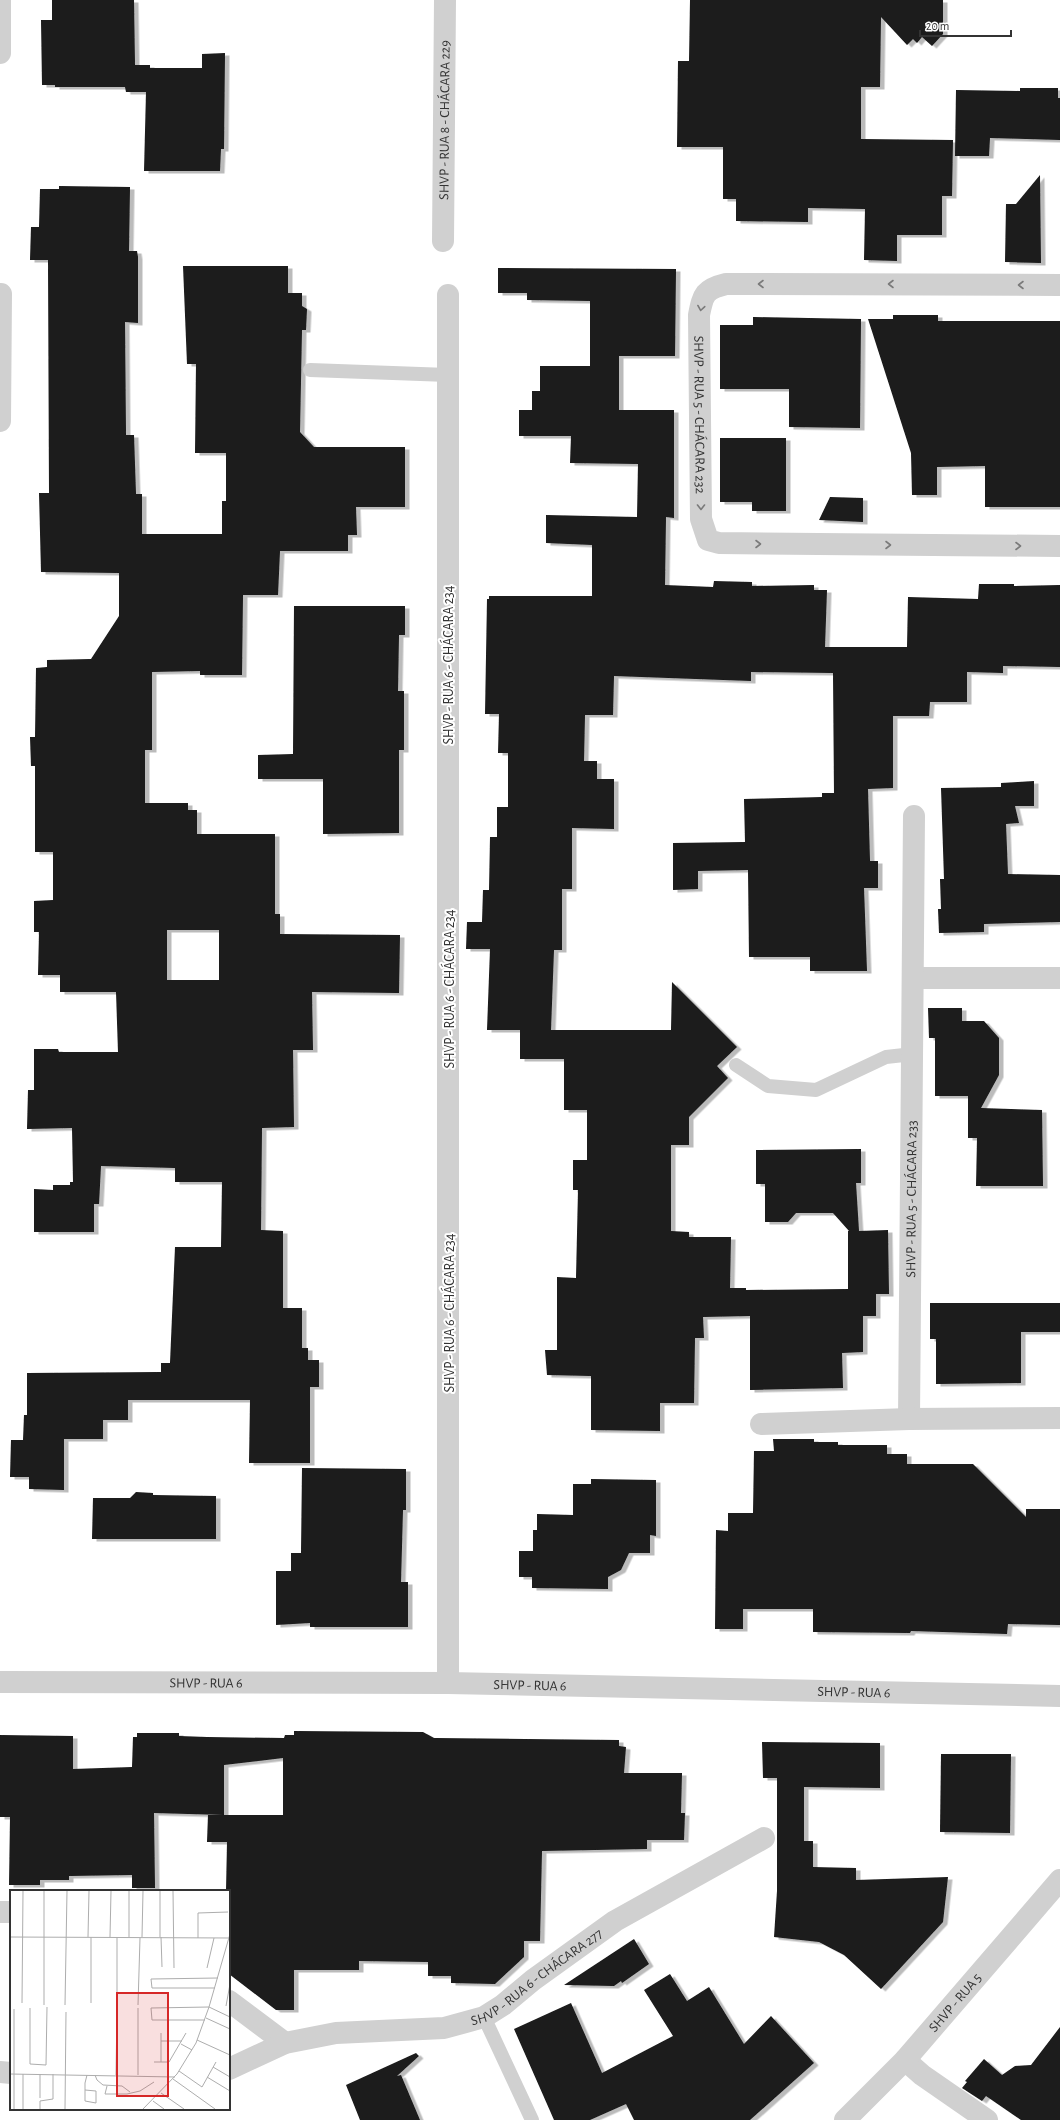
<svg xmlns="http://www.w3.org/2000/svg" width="1060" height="2120" font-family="'Alegreya Sans',sans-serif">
<defs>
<filter id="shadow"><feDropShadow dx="4.5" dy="2.5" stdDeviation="0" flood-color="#0004"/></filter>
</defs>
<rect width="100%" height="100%" fill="#fff"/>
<g fill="#1a1a1a" fill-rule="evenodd" filter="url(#shadow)">
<polygon points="52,0 134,0 135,65 150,65 150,68 202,68 202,54 225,53 224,149 221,149 220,171 144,171 146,92 126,92 125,87 55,87 55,85 42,85 41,20 52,20"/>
<polygon points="690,0 943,0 943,34 932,46 922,37 917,43 913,39 907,45 881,17 880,87 861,87 861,139 953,140 952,196 942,196 942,235 897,235 897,261 864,260 865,209 808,208 808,222 736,221 736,199 723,199 723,147 677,147 678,61 689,61"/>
<polygon points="1020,88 1058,88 1058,98 1060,98 1060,140 990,138 989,156 955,156 956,90 1020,91"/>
<polygon points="1040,175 1041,263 1005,262 1006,204 1016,204"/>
<path d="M59,186L130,187L129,251H137L138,257V323L125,322L126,435H134L136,494H142V534H222V501H226V453H195L196,364H187L183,266H288V293H302V306L307,309L306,330H302L300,432L314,447H405V507H356L357,535H348V551H280L278,595H243L242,675H200V671L152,672V750H145V803H188V810H197V834H275V914H280V934L400,935L399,993L312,992L313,1050H293L294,1127L262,1128L261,1230L283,1231V1308H302V1348H308V1360H319V1387H310V1463H249L250,1400H128V1420H103V1439H64V1490L29,1489V1477H10L11,1440H23L24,1415H27V1373L161,1372V1363H170L175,1247H221L222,1182H175V1168L101,1166L99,1204H94V1232H34V1189L53,1190V1185H70V1182H73L72,1128L27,1129L28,1090H34V1049H58L59,1052H118L116,992H60V975H38L39,932H34V901L53,900V852H35V766H31L30,737H35L36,668L47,667V660L91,659L119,616V573L41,572L39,493H49L48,260H30L31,227H39L40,189H59ZM167,930H219V980H167Z"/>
<polygon points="498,268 676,269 675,356 619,356 619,410 674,410 674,518 666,517 665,585 713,587 714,581 752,582 752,586 814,585 814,590 827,590 825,647 907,647 908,597 978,599 979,584 1014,584 1014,586 1060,585 1060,667 1003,666 1003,673 967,672 967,702 930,702 929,716 893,716 893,788 868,789 870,861 878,861 878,888 864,888 867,971 810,971 810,957 749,957 748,870 698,871 698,889 673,890 673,843 745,842 744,799 822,797 822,793 834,793 833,673 751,672 751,681 614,676 613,715 585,715 584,761 597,761 597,779 614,779 614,829 572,828 572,889 562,889 562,950 554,950 551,1030 671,1030 672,982 737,1047 717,1066 728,1078 689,1117 689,1145 671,1145 671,1231 689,1232 689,1237 731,1237 730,1288 746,1288 746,1290 848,1289 848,1231 849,1231 833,1213 796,1213 788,1222 765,1222 765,1184 756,1184 756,1150 861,1149 861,1183 856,1183 859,1231 888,1230 889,1294 876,1294 876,1316 863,1316 863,1352 842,1353 843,1388 750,1390 750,1316 703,1317 704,1338 695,1338 694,1403 660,1403 660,1431 591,1430 591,1376 547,1375 545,1350 557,1350 557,1277 576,1278 578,1190 573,1190 573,1160 587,1160 587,1110 564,1110 564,1059 520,1059 520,1030 487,1030 490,949 466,949 467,922 482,922 483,890 489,890 490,837 497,837 497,807 508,807 508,753 498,753 499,714 485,714 487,599 489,599 489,596 592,596 592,545 546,543 546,515 637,517 638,464 570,463 571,436 519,436 519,410 532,410 532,391 540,391 540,366 590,366 590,301 527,300 527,293 498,293"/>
<polygon points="893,315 938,315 938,321 1060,321 1060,507 985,507 985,466 937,467 937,495 912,495 911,453 868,319 893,319"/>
<polygon points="753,317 861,319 860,428 789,427 789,389 720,389 720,325 753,325"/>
<polygon points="720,438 786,438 786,511 752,511 752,502 720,502"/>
<polygon points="830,497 863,498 863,522 819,520"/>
<polygon points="294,606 405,606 405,635 399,635 398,691 404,691 404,750 399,750 399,833 323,834 323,779 258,779 258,755 293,754"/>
<polygon points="1034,781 1034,806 1015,806 1019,823 1006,824 1008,874 1060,875 1060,922 984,924 984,932 939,933 938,909 941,909 940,879 944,879 941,788 1001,787 1001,783"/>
<polygon points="928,1008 962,1008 962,1021 984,1021 999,1038 999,1075 981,1108 1042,1110 1043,1186 976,1186 977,1138 968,1138 968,1096 935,1096 935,1038 929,1038"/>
<polygon points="930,1303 1060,1303 1060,1332 1021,1332 1021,1383 936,1384 936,1339 930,1339"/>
<polygon points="773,1439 814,1439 814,1442 838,1442 838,1445 887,1445 887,1454 907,1454 907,1464 973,1464 1026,1517 1026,1509 1060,1509 1060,1625 1008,1624 1007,1634 911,1631 910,1633 813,1632 813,1609 743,1609 743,1629 715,1629 716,1530 728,1531 728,1513 753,1513 754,1451 774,1451"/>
<polygon points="302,1468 406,1469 406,1510 403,1510 401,1582 408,1582 408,1627 310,1627 310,1623 276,1625 276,1571 291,1571 291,1553 301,1553"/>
<polygon points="591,1479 656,1480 656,1536 650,1535 650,1553 629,1553 621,1570 608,1577 608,1589 532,1588 532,1577 519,1577 519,1551 533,1551 533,1530 537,1530 537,1514 573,1515 573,1484 591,1484"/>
<polygon points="136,1492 153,1493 153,1495 216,1496 216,1539 92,1539 93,1498 130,1498"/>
<polygon points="294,1731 423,1732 434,1738 619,1740 619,1746 626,1747 624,1773 682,1773 681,1813 685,1813 684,1840 647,1840 647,1849 542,1851 540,1941 524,1941 524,1957 495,1984 451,1983 451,1976 428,1976 428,1962 359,1961 359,1970 294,1970 294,2010 276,2010 229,1974 229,1891 226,1891 227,1842 207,1842 208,1815 283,1815 283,1758 224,1765 224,1815 154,1813 155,1888 132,1888 132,1875 69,1876 69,1880 40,1880 40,1885 9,1885 10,1817 0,1817 0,1735 73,1736 73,1769 132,1767 133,1737 137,1737 137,1733 179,1733 179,1736 207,1737 284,1738 285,1735 294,1735"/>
<polygon points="762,1742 880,1743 880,1788 804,1787 804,1841 813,1841 813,1867 856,1868 856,1880 948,1877 943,1922 881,1989 844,1955 819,1942 774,1937 777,1891 777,1778 763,1778"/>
<polygon points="941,1754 1011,1754 1010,1833 940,1832"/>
<polygon points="634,1939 649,1964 622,1983 621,1981 614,1986 564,1985"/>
<polygon points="670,1974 687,2001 709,1987 744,2044 771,2016 814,2063 750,2120 634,2120 626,2104 590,2120 554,2120 514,2029 571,2003 602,2073 673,2036 644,1990"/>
<polygon points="1060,2027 1060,2120 1021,2120 986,2096 982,2101 962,2088 967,2082 965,2081 984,2059 1002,2075 1015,2066 1031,2065"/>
<polygon points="416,2053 419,2056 397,2076 401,2075 420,2120 360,2120 346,2085"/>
</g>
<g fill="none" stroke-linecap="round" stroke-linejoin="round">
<g stroke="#d0d0d0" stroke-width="14">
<polyline points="310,370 448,375"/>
<polyline points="736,1065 768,1086 816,1090 886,1057 913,1054"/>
<polyline points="484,2017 532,2120"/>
</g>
<g stroke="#d0d0d0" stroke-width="22">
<polyline points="0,53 0,0"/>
<path id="s1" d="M443,241L445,0"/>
<path id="s2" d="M1060,285L726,284C705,289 703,294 699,315L701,519L708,540L719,543L1060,546"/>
<polyline points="0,421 1,294"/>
<polyline points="913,978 1060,978"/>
<path id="s3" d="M909,1419L914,816"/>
<polyline points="761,1424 909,1419 1060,1418"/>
<polyline points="448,1683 448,295"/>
<polyline points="0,1912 11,1912"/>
<polyline points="229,2001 285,2043"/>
<polyline points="905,2060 922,2075 987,2120"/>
<path id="s4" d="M229,2069L285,2043L336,2033L444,2028L484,2017L503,2005L533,1980L615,1921L764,1838"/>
<polyline points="0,2072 11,2073"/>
</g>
<g stroke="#d0d0d0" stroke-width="22">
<path id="s5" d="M0,1682L448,1683L1060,1696"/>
<path id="s6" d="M845,2120L905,2060L1060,1880"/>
</g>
</g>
<defs><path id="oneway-chevron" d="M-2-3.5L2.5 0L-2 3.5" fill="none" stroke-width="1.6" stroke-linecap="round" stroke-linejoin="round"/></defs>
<g stroke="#7a7a7a">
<use href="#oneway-chevron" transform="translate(761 284) rotate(-180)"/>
<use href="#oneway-chevron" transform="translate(891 284) rotate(-180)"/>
<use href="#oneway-chevron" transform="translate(1021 285) rotate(-180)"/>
<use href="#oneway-chevron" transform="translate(701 308) rotate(99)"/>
<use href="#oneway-chevron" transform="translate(701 507) rotate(90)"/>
<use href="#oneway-chevron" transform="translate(758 544)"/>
<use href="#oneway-chevron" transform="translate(888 545)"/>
<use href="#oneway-chevron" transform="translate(1018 546)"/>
</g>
<g text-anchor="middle" stroke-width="4" stroke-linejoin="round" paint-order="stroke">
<g font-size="14" fill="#333" stroke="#fff">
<text dy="5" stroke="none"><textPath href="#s1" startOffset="121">SHVP - RUA 8 - CHÁCARA 229</textPath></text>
<text dy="5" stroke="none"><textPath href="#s2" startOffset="479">SHVP - RUA 5 - CHÁCARA 232</textPath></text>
<text transform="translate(448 665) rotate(-90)" y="5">SHVP - RUA 6 - CHÁCARA 234</text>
<text transform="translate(449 989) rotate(-90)" y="5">SHVP - RUA 6 - CHÁCARA 234</text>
<text dy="5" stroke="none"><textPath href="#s3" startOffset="220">SHVP - RUA 5 - CHÁCARA 233</textPath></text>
<text transform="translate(449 1313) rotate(-90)" y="5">SHVP - RUA 6 - CHÁCARA 234</text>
<text dy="5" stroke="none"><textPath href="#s5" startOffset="206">SHVP - RUA 6</textPath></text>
<text dy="5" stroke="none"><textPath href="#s5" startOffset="530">SHVP - RUA 6</textPath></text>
<text dy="5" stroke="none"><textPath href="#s5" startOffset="854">SHVP - RUA 6</textPath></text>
<text dy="5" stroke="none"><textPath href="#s4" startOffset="329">SHVP - RUA 6 - CHÁCARA 277</textPath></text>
<text dy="5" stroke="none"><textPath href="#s6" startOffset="161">SHVP - RUA 5</textPath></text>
</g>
</g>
<g transform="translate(10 1890)">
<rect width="220" height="220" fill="#fff"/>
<path fill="none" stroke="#adadad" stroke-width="1" d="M34,1V115M163,1L164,78M0,47L220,48M78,47L79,1M100,47L101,1M119,47V1M132,47L133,1M150,47V1M151,47L152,77M188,48V23L218,22M197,78L204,48M205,98H142L141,89L208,88M12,113L13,1M81,113V47M55,115L57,1M107,115V47M128,115L130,48M216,116L220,94M20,118V174L36,175L37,117M196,128L220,139M195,130H142L141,118L199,117L220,127M187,150L220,165M151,151H172M171,154L182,160M144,172H159L176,143M151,172V143M203,177L220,187M169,181L192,197L206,172M0,184L165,187M85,185L87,190L93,195L112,196L120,202M106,185L107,118M128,185V118M197,187L220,201M163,189L205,219M97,196L95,204H117L130,201L144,192M75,200L86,201V213L75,211V193L77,185M151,203L174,219M30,208V184M143,211L154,219M4,219V119M13,219V184M30,219V211L43,209V184M55,219L56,122M133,219L167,184L186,153L199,117L220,44"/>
<path fill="#d62828" fill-opacity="0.15" stroke="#d62828" stroke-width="2" d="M107,103H158V206H107Z"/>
<rect width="220" height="220" fill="none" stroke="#333" stroke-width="2"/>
</g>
<path d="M920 30v6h91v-6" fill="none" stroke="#333333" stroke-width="2"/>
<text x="926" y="30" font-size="12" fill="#333333" stroke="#ffffff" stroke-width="3" paint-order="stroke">20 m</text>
</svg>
